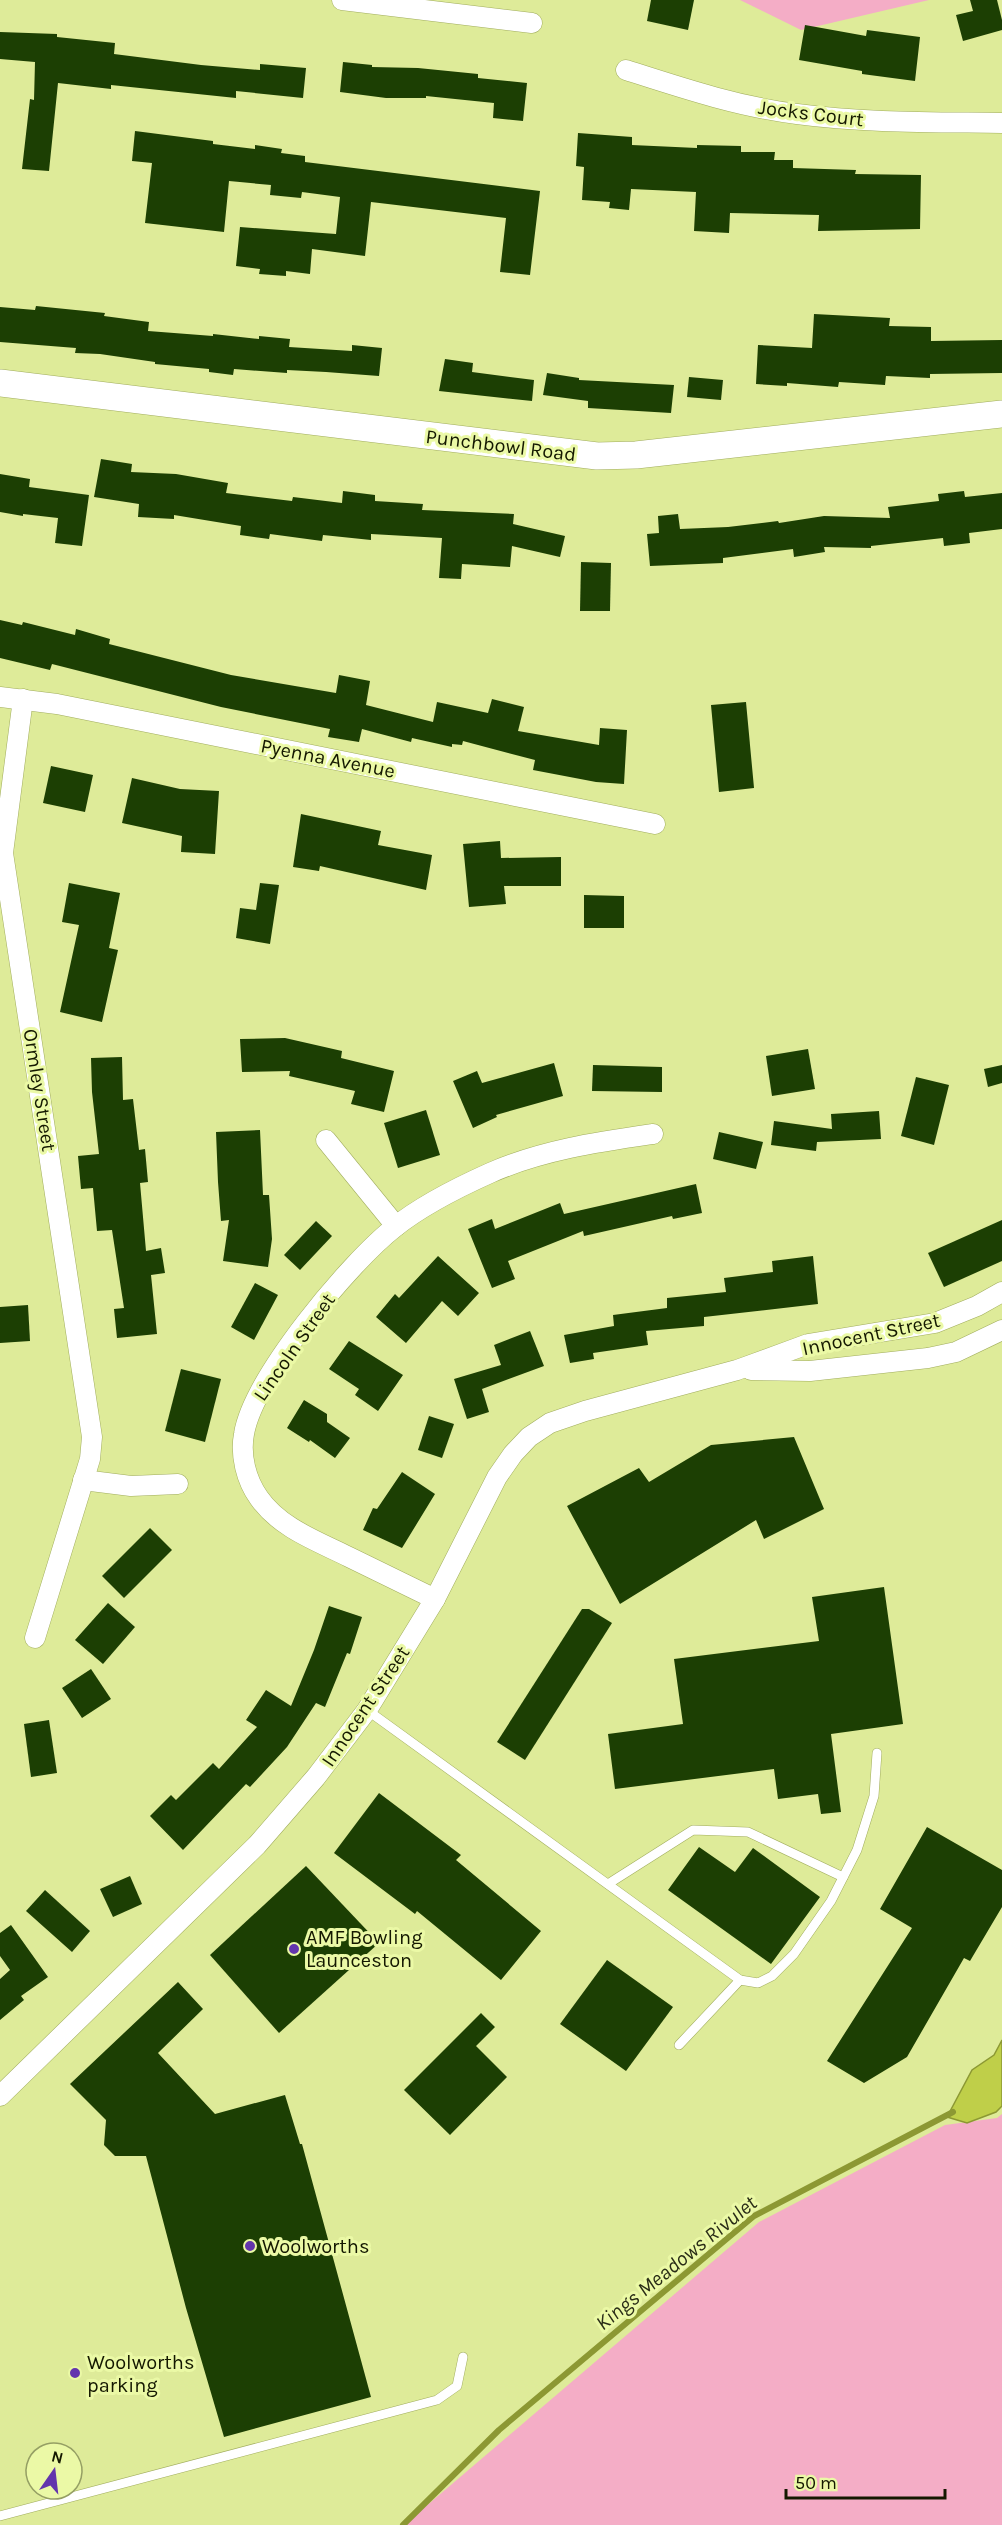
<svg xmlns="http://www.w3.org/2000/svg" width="1002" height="2525" font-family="Karla,sans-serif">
<rect width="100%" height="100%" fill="#deeb99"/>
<g fill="#f4adc6">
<polygon points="740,0 929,0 801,30"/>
<polygon points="1002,2114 1002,2525 404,2525 759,2222 945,2125 997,2118"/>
</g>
<polygon fill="#bfcf49" stroke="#8c9833" stroke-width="1.5" points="1002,2040 1002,2106 996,2112 967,2123 947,2117 972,2070 994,2055"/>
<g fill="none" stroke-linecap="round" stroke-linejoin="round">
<polyline stroke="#8c9833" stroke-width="6" points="403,2525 499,2430 754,2216 953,2112"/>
</g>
<g fill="#1c3f03">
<polygon points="651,0 694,0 688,30 647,21"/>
<polygon points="970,0 997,0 1002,20 1002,30 963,41 956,15 973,11"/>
<polygon points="805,25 866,36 867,30 920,37 915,81 862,74 862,71 799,60"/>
<polygon points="0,32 57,34 57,37 115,43 114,54 201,65 260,70 260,64 306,68 303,98 236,91 236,98 111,85 111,89 58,83 49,171 22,169 30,99 34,100 35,62 0,59"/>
<polygon points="343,62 372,65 372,67 418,68 478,74 478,78 527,83 523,121 493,118 494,103 426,96 426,98 386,98 340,92"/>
<polygon points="135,131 213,141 213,144 255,149 255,145 282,149 281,153 305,156 305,162 540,191 530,275 500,272 506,218 371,202 365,256 312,249 310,274 286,271 286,276 259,274 260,269 236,266 240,227 336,234 340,197 302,192 301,198 270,195 271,185 229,181 224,232 145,223 152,163 132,161"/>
<polygon points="578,133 632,137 632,145 697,148 697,145 741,146 741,152 775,152 774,160 793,160 793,168 856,170 855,174 921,175 920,229 818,231 819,215 730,213 729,233 694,231 696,192 631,189 629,210 609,208 610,202 582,200 584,167 576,166"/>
<polygon points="36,306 105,313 104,316 149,322 148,331 213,336 213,334 259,339 259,336 290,339 289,347 352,351 352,345 382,348 379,376 326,372 287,370 287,373 234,369 233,375 209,372 209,369 155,364 155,362 100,354 75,353 76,348 0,342 0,307 35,310"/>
<polygon points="814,314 890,318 889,326 931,327 931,341 1002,340 1002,373 930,374 930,378 886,376 885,385 839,382 838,387 787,383 787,386 756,384 758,345 812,348"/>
<polygon points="445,359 473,363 472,372 534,380 532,401 439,391"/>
<polygon points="547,373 579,378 579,380 674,385 671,413 588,408 588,401 543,395"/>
<polygon points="689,377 723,380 721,400 687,397"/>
<polygon points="101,459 132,464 131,472 176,474 228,483 226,493 292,501 293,497 342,503 343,491 375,495 375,501 423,504 422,510 514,514 513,524 565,536 560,557 512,546 510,567 462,564 461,579 439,578 442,538 371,534 371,540 323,535 322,541 270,534 269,539 240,535 241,526 174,515 174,519 138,517 139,504 94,497"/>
<polygon points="0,474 30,479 29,487 89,495 82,546 55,543 58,518 23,514 23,516 0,512"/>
<polygon points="964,491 965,497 1002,493 1002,529 969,533 970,543 944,546 943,538 871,546 871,548 824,547 825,552 794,557 793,549 723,558 723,563 650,566 647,534 659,533 658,516 678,514 680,529 728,527 778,521 779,523 824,516 890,518 888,507 939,501 938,494"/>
<polygon points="581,562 611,563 610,611 580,611"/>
<polygon points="0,620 22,625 23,622 75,635 76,629 110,639 109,644 231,675 336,693 339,675 370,681 366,705 433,722 437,702 488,713 492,699 524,707 518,731 599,745 600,728 627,730 624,784 596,782 533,770 535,760 463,741 462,745 452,744 452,747 412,738 411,742 362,729 359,742 328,737 330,729 221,707 52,664 50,670 0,658"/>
<polygon points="746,702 754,788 719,792 711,705"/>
<polygon points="51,766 93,775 85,812 43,803"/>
<polygon points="132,778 180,789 219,791 215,854 181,852 182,836 122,823"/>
<polygon points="301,814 381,831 378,845 432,855 426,890 320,866 319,871 293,867"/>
<polygon points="500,841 501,858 561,857 561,886 504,886 506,904 469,907 463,844"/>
<polygon points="69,883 120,893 109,948 118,950 102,1022 60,1012 79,925 62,922"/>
<polygon points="260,883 279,885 270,944 236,938 240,908 256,910"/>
<polygon points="584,895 624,896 624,928 584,928"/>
<polygon points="285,1038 342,1051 341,1058 394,1071 384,1112 351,1104 355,1091 289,1076 290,1071 242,1072 240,1039"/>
<polygon points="808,1049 815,1089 772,1096 766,1056"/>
<polygon points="122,1057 123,1100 133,1099 139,1150 145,1149 148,1182 140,1183 146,1251 161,1248 165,1273 151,1275 157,1334 117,1338 114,1309 124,1308 112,1230 97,1231 93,1188 81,1189 78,1156 99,1154 92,1092 91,1058"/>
<polygon points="554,1063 563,1096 496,1115 497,1117 473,1128 453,1081 477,1071 482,1083"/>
<polygon points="593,1065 662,1067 662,1092 592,1091"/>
<polygon points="1002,1065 1002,1083 988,1087 984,1069"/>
<polygon points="916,1077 949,1085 934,1145 901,1136"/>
<polygon points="426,1110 440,1155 398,1168 384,1123"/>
<polygon points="879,1111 881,1139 817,1142 816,1151 771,1145 774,1121 832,1129 831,1114"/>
<polygon points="260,1130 263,1195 269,1195 272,1239 268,1267 223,1261 229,1220 221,1221 218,1182 216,1132"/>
<polygon points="719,1132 763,1142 756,1169 713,1159"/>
<polygon points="696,1184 702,1213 673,1219 672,1216 584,1236 583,1231 508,1261 515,1279 492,1288 468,1229 492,1219 495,1229 560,1203 564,1214"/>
<polygon points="1002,1220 1002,1261 944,1287 928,1253"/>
<polygon points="316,1221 332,1236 300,1270 284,1255"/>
<polygon points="438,1256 479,1293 458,1316 442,1301 406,1343 376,1317 395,1294 399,1298"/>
<polygon points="813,1256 818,1304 704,1317 704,1326 646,1331 648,1345 593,1353 594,1359 570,1363 564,1335 614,1326 613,1315 667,1308 667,1298 726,1292 724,1278 773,1272 772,1261"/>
<polygon points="255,1283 278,1295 254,1340 231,1327"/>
<polygon points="28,1305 30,1341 0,1343 0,1307"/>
<polygon points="530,1331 544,1366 482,1389 489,1412 467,1419 454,1379 501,1365 494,1345"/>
<polygon points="349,1341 403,1375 378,1411 355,1395 359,1389 329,1369"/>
<polygon points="181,1369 221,1379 205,1442 165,1431"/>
<polygon points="304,1400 327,1414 327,1422 350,1438 335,1458 310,1440 309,1442 287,1428"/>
<polygon points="429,1416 454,1424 442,1458 418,1450"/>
<polygon points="794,1437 824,1509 764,1539 756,1520 620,1604 567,1506 639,1468 649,1482 711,1445"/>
<polygon points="402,1472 435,1494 402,1548 363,1530 373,1508 377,1509"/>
<polygon points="150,1528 172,1550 124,1598 102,1576"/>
<polygon points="884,1587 903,1724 831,1734 841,1812 821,1814 818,1794 778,1799 774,1769 615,1789 608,1734 683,1724 674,1659 819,1641 812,1597"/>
<polygon points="108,1603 135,1627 103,1664 75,1640"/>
<polygon points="329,1606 362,1617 350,1654 347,1653 325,1707 316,1703 287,1747 250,1787 246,1784 183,1850 150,1816 171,1795 176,1800 213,1763 219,1769 257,1727 246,1720 266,1690 291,1706 314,1650"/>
<polygon points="582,1609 589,1609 612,1623 525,1760 497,1742"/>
<polygon points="91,1669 111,1699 82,1718 62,1688"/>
<polygon points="49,1720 57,1773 31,1777 24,1724"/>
<polygon points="379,1793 461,1855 456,1860 541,1931 501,1980 417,1911 415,1914 334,1853"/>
<polygon points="927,1827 1002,1870 1002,1907 970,1961 964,1958 907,2057 864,2083 827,2061 912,1928 880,1909"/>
<polygon points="699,1847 735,1872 753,1848 820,1897 771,1964 668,1890"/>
<polygon points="306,1866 379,1943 279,2033 210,1955"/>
<polygon points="130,1876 142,1904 113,1917 100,1889"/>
<polygon points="45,1890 90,1931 72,1952 26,1911"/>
<polygon points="11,1925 48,1977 21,1996 24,2000 0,2020 0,1979 10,1970 0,1956 0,1933"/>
<polygon points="607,1960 673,2007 626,2071 560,2024"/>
<polygon points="178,1982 203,2009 158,2053 215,2114 285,2095 300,2144 302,2144 371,2397 224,2437 186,2308 146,2156 115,2156 104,2145 106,2120 70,2084"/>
<polygon points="481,2013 495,2027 476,2046 507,2077 450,2135 404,2090"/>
</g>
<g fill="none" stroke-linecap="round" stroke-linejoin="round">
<defs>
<g id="lane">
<polyline points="367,1710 740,1980 758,1983 772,1976 794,1954 831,1901 857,1850 874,1796 877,1753"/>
<polyline points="608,1884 693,1830 748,1832 843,1877"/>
<polyline points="679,2045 740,1980"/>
<polyline points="0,2516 437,2400 457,2386 463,2357"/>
</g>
<g id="street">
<polyline points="342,0 532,23"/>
<path d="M626,70C682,88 739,107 797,114C865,123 934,122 1002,123"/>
<polyline points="0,697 57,704 655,824"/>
<polyline points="23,699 3,853 92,1437 90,1459 35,1638"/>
<polyline points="326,1140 396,1226"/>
<polyline points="751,1370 810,1371 928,1358 956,1352 1002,1330"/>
<polyline points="83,1480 131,1486 178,1484"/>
<path d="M435,1599C406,1585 378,1571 349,1557C317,1541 280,1528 259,1498C246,1480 240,1455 244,1434C253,1378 350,1262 395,1227C420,1207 461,1186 490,1173C542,1150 598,1142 653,1134"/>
<polyline points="0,2096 257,1845 316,1777 367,1710 435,1599 497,1477 513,1454 529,1437 550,1423 585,1411 737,1370 808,1344 935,1323 977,1306 1002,1292"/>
</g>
<polyline id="secondary" points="0,383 597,456 636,455 1002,414"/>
</defs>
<use href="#lane" stroke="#a1ad5d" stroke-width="10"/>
<use href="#street" stroke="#a1ad5d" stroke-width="21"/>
<use href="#secondary" stroke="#a1ad5d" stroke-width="28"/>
<use href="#lane" stroke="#fff" stroke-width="9"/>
<use href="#street" stroke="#fff" stroke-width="20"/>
<use href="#secondary" stroke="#fff" stroke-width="27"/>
</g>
<g fill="#6335ad" stroke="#ebf9a6" stroke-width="2">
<circle cx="294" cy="1949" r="6"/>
<circle cx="250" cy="2246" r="6"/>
<circle cx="75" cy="2373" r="6"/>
</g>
<g text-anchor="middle" stroke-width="6" stroke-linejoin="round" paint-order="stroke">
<g font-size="20" fill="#141800" stroke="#ebf9a6">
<text transform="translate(811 113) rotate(7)" y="7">Jocks Court</text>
<text transform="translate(501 445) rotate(7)" y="7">Punchbowl Road</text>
<text transform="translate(328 758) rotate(11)" y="7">Pyenna Avenue</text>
<text transform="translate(40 1090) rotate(81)" y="7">Ormley Street</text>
<text transform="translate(871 1334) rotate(-12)" y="7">Innocent Street</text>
<text transform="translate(294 1347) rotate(-55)" y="7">Lincoln Street</text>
<text transform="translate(365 1706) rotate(-56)" y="7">Innocent Street</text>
</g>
<g font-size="20" fill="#141800" stroke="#ebf9a6" text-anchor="start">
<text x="306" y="1944">AMF Bowling<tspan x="306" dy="23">Launceston</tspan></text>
<text x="262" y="2253">Woolworths</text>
<text x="87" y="2369">Woolworths<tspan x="87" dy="23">parking</tspan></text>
</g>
<g font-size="21" font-style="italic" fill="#2a2d17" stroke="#ebf9a6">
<text transform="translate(676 2263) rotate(-39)" y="7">Kings Meadows Rivulet</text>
</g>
</g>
<g transform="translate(54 2471) rotate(14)"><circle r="28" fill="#ebf9a6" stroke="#959f64" stroke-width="1.5"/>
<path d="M0-4.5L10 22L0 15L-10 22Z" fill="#6335ad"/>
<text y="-9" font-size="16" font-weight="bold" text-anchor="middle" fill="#141800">N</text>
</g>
<path d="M786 2489v9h159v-9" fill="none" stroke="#141800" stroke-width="3"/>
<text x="795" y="2489" font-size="18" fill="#141800" stroke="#ebf9a6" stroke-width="4.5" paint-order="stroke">50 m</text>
</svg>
